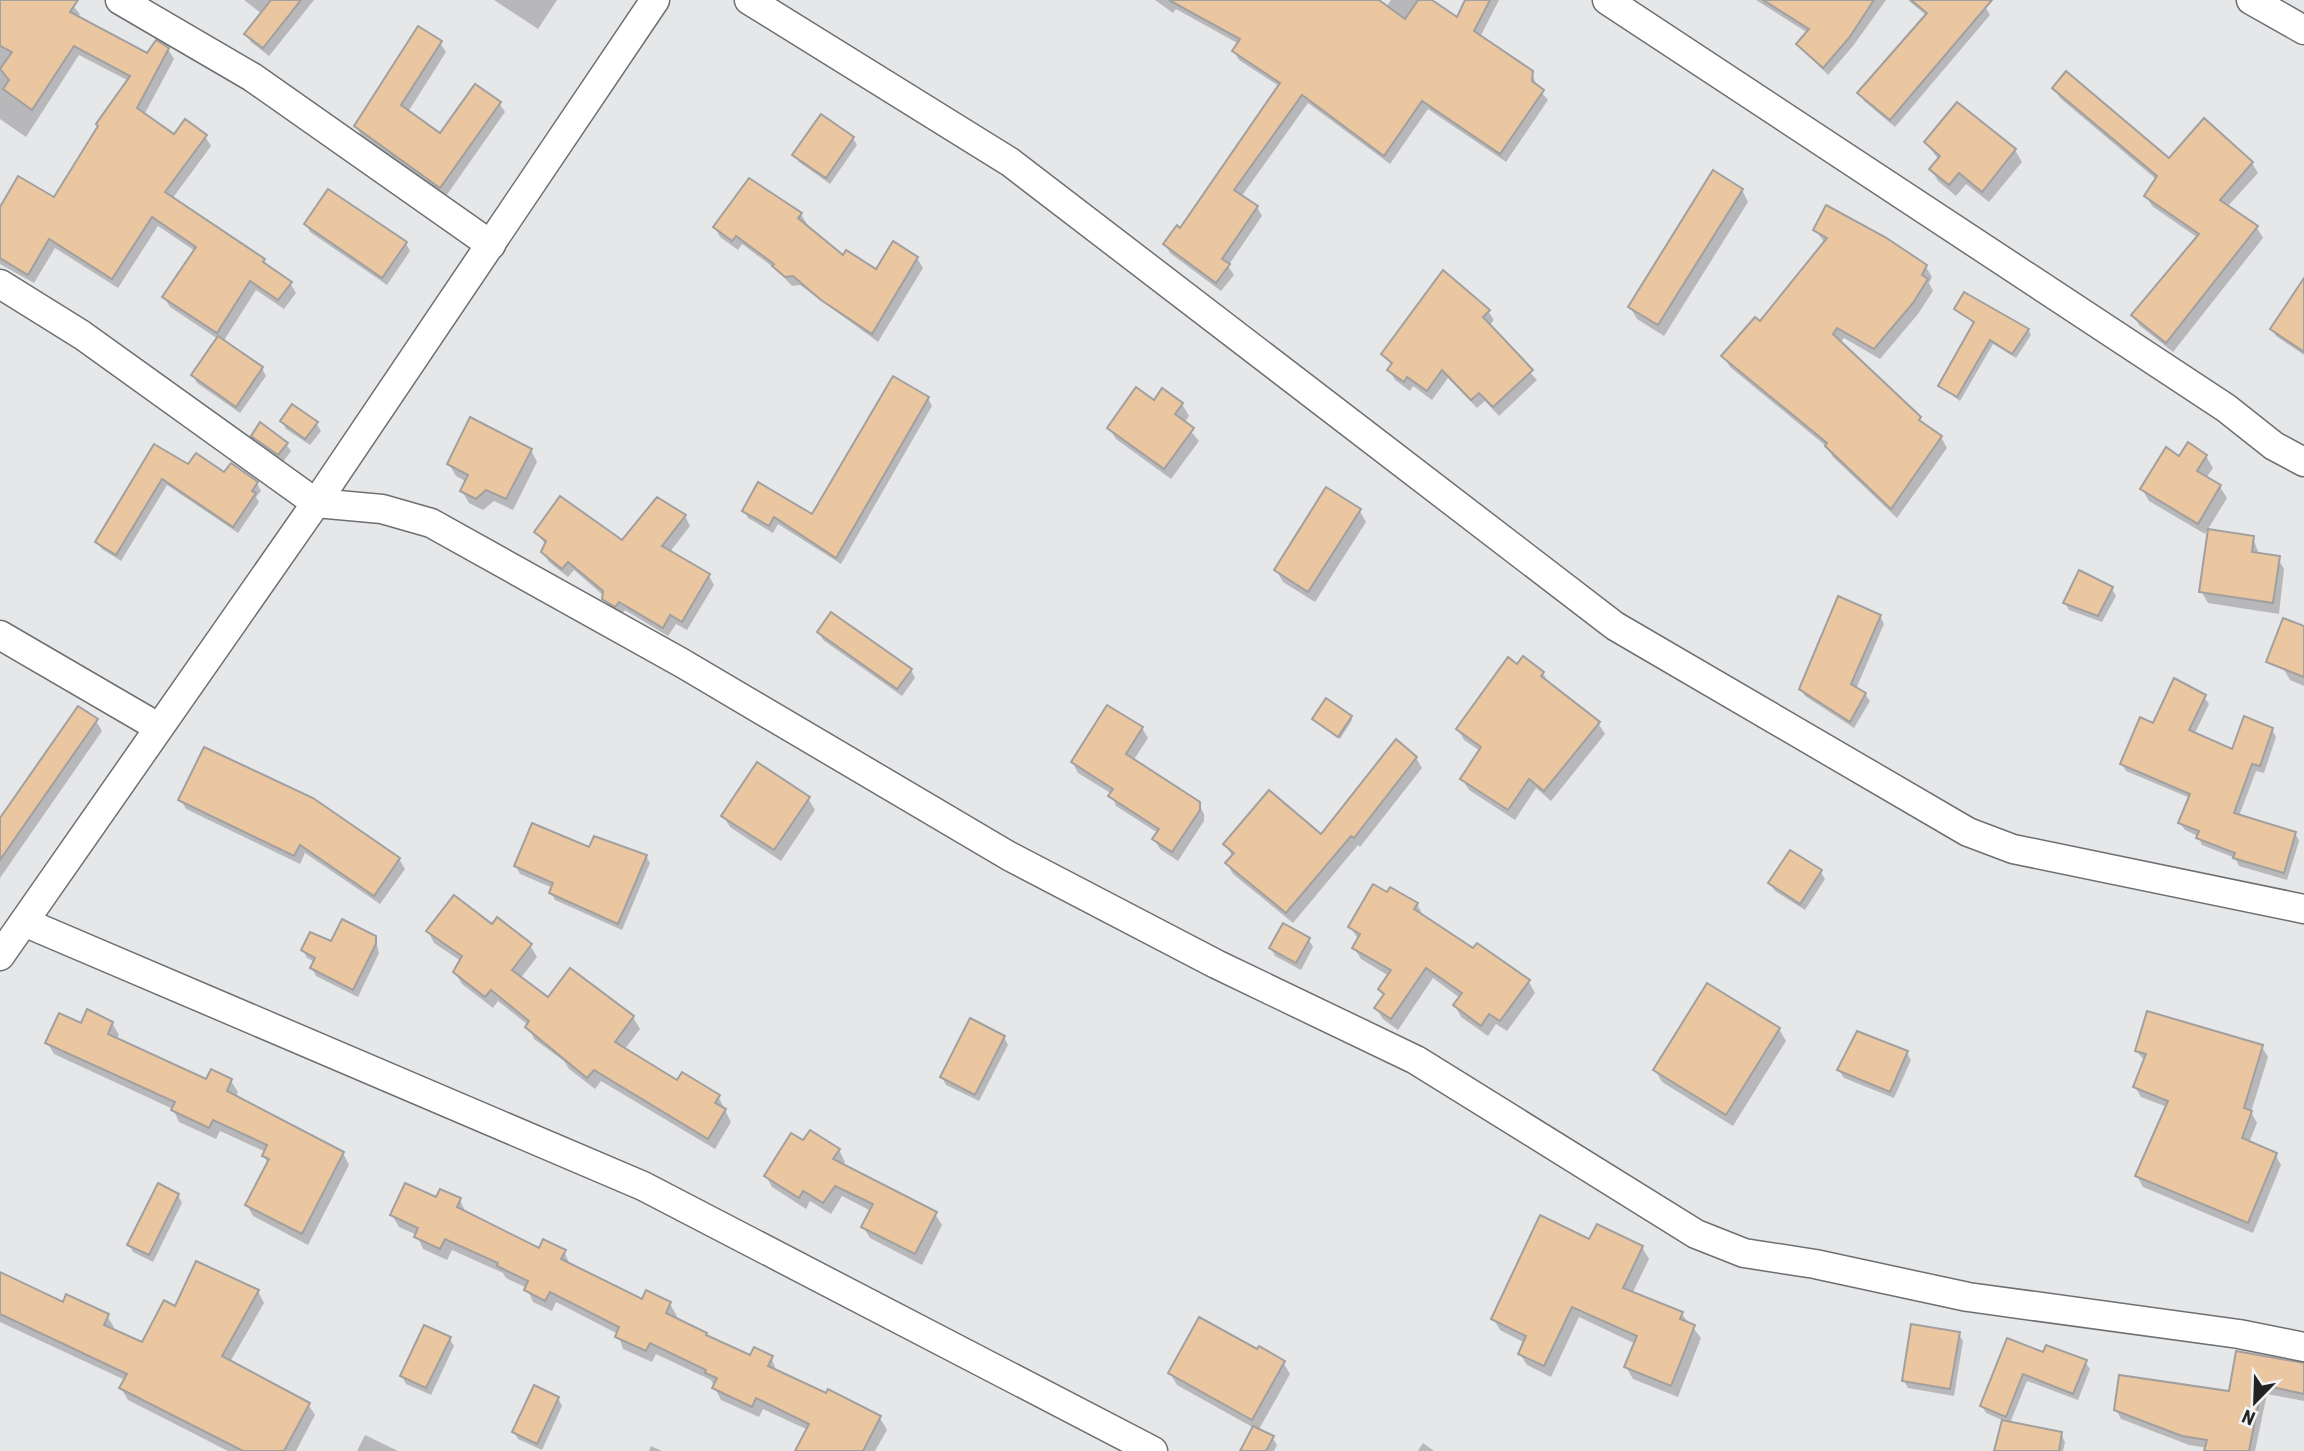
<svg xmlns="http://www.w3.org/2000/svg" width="2304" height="1451" font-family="'Roboto Condensed',sans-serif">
<rect width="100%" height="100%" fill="#e6e7e9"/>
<g fill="#0003">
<polygon points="0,0 68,0 80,14 77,19 147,55 168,49 174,59 144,115 175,137 205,136 211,146 172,199 264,260 268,268 290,283 296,293 284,309 256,290 223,342 262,368 266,376 240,413 197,383 193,376 218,339 170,307 164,297 195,251 158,226 118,288 55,248 34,283 0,264 0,211 55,199 129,81 79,55 26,137 0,119"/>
<polygon points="244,0 314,0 269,56 251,42 246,34 262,14"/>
<polygon points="494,0 557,0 538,29"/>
<polygon points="1155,0 1376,0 1386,7 1391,0 1429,0 1457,20 1467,0 1499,0 1480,37 1532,73 1537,87 1548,100 1506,162 1428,109 1390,164 1308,103 1241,197 1257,207 1262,216 1228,266 1234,275 1221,291 1170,253 1165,244 1180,230 1279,86 1239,60 1234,51 1239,44 1176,9 1173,13"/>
<polygon points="1756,0 1886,0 1853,46 1828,75 1798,45 1808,33"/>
<polygon points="1908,0 1991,0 1985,6 1990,15 1895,127 1864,101 1859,93 1927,16"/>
<polygon points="440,43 446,52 408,112 440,135 499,103 505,112 446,196 361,135 356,126"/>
<polygon points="2054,88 2169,160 2204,121 2252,163 2258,173 2227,207 2257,228 2263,238 2173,352 2139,325 2134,315 2198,238 2152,206 2146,196 2157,180 2060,98"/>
<polygon points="853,138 857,145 830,184 799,162 794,155"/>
<polygon points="1926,143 2015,150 2022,162 1989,202 1966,184 1956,196 1938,181 1931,169 1939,160"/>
<polygon points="1742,190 1748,202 1664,336 1637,319 1630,307"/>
<polygon points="801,214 807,224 805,226 843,258 876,271 917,258 923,268 878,342 800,285 792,286 777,270 742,244 738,250 720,237 715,227"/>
<polygon points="306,224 406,243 410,251 387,285 310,232"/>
<polygon points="1815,230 1926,267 1932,277 1929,283 1933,291 1918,314 1880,359 1844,338 1840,343 1924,426 1941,437 1947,448 1897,518 1833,457 1827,447 1730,367 1724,357 1760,324 1825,243"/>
<polygon points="2304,281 2304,355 2276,336 2272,329"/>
<polygon points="1956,309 2028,330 2031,335 2016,358 1993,344 1960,401 1940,386 1975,324"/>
<polygon points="1488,311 1494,320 1489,326 1537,380 1499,416 1485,401 1477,408 1448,378 1432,400 1413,386 1410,391 1395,380 1389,370 1392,366 1383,354"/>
<polygon points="928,398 932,406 841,564 778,524 773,533 748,518 744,511 813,516"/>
<polygon points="1154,403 1182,404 1189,416 1184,423 1199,441 1171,479 1116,439 1109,428"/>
<polygon points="282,421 316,423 321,431 310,445 286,429"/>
<polygon points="253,436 286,444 291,451 283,462 257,443"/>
<polygon points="155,446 188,467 257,483 261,491 256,497 259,502 238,533 167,485 121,561 102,549 97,542"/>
<polygon points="531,450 537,462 513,510 494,501 483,510 469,503 462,491 467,482 456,476 449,464"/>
<polygon points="2206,456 2213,468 2206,478 2220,487 2227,498 2205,534 2149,501 2142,489 2180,459"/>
<polygon points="657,499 685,516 690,526 669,553 709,576 714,585 687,630 676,624 668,636 625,610 621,615 609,609 604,596 574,570 568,577 549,562 543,552 546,545 536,532 622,543"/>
<polygon points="1359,510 1366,522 1315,602 1283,582 1276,570"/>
<polygon points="2253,538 2259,554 2277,557 2284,569 2279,614 2208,603 2201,591"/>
<polygon points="2112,589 2116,596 2102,622 2069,610 2065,603"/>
<polygon points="1880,616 1884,624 1856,689 1865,694 1870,701 1854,728 1805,696 1801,688"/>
<polygon points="2304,628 2304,686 2290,680 2283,668"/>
<polygon points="819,632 911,670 915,678 902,696 823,640"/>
<polygon points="1517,667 1543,673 1550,685 1598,723 1605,734 1551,801 1536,788 1515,820 1469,790 1462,779 1480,751 1464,740 1458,729"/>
<polygon points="2204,697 2209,704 2194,735 2233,751 2272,729 2276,737 2264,773 2256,771 2239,816 2295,833 2299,841 2287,880 2239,866 2235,858 2202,845 2198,836 2185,830 2180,823 2190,798 2126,771 2122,764 2154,725"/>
<polygon points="1351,717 1352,720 1340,739 1314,719"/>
<polygon points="96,721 102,731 0,878 0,822"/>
<polygon points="1142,728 1148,738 1133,761 1198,803 1204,814 1204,821 1178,861 1160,849 1154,839 1158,833 1116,806 1112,794 1078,773 1073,763"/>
<polygon points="1416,758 1422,768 1360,847 1358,845 1293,923 1233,874 1227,863 1233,857 1225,845 1321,836"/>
<polygon points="808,798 815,810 781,861 730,827 723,816"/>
<polygon points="180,799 399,859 405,869 380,904 305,853 300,864 186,809"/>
<polygon points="590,849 646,856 650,863 622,930 555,900 551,893 553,888 520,874 516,866"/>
<polygon points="1820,871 1825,879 1805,910 1775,891 1770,884"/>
<polygon points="1388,894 1417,904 1423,915 1474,950 1529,982 1535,993 1507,1031 1496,1024 1488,1036 1461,1017 1455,1006 1460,998 1433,978 1398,1030 1383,1019 1376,1008 1384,997 1380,989 1389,976 1361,959 1354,948 1359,940 1350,927"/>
<polygon points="492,926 530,945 537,957 520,979 548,999 633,1017 640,1029 624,1050 678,1082 718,1096 731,1122 715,1149 601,1081 595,1089 569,1069 564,1061 534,1039 528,1025 498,1001 493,1008 462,984 455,972 461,961 434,943 428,931"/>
<polygon points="375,937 379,953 358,997 316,976 312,968 315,962 307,958 303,950"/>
<polygon points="1309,940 1313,947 1301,970 1275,956 1271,948"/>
<polygon points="112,1023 119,1035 116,1040 207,1082 231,1081 238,1092 236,1097 343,1153 349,1165 308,1245 253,1216 247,1205 268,1164 264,1156 266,1152 220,1131 216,1139 179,1122 173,1109 54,1054 47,1042 81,1025"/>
<polygon points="1779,1029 1786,1041 1733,1126 1662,1082 1655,1070"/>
<polygon points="1004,1037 1008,1045 979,1101 946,1085 942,1077"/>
<polygon points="2262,1047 2268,1057 2251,1112 2257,1123 2249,1143 2275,1154 2281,1165 2253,1233 2143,1187 2137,1176 2167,1107 2141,1097 2135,1087 2145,1062 2137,1051"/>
<polygon points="1907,1053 1911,1060 1894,1098 1844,1078 1839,1070"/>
<polygon points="804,1143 839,1150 845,1162 843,1166 935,1214 942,1225 922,1265 870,1238 863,1227 871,1211 842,1196 831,1214 810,1201 806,1209 772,1187 766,1176"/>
<polygon points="178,1195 182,1203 153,1262 133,1252 129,1245"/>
<polygon points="437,1200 460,1200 466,1213 540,1251 564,1251 570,1265 643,1302 670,1304 677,1316 675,1319 708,1338 751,1358 771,1357 777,1372 880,1418 887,1430 875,1451 801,1451 808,1430 763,1409 759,1417 721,1400 711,1380 656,1354 652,1362 623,1349 618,1334 556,1302 552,1311 533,1302 527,1288 506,1278 503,1273 452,1250 447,1260 423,1249 417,1235 399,1227 392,1215"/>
<polygon points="1590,1242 1642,1247 1649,1259 1632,1294 1681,1313 1701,1338 1678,1397 1633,1379 1626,1367 1636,1344 1579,1317 1551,1377 1527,1365 1520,1354 1525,1343 1500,1330 1493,1318"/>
<polygon points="0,1274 64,1304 107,1316 114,1327 112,1331 143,1345 176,1308 258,1291 264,1303 230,1362 308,1404 315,1415 296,1451 228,1451 128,1400 121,1388 125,1380 0,1322"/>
<polygon points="1958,1333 1963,1341 1954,1396 1908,1388 1904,1381"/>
<polygon points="449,1338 454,1346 431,1395 406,1384 402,1376"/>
<polygon points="1258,1352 1283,1362 1290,1374 1258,1431 1272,1437 1277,1445 1274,1451 1242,1451 1254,1428 1177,1385 1170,1373"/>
<polygon points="2044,1354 2085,1362 2090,1369 2078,1400 2027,1381 2010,1423 2061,1434 2065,1442 2063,1451 1996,1451 2004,1421 1986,1413 1982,1406"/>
<polygon points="2304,1370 2304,1401 2267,1394 2255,1451 2207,1451 2208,1448 2189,1445 2121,1419 2116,1409 2230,1393"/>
<polygon points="558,1398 562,1406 542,1450 518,1439 514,1432"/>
<polygon points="365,1435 398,1451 357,1451"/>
<polygon points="1423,1443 1434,1451 1418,1451"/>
<polygon points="651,1446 662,1451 649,1451"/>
</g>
<g fill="#eac6a1" stroke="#a2a09f" stroke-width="2">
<polygon points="0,0 78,0 70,12 147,53 156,40 169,48 137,108 174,134 185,119 207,135 165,192 265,259 263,262 292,282 278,300 250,281 217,333 162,297 196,247 152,217 112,279 49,239 28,275 0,258 0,207 18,176 54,197 98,126 96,124 130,76 74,46 32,110 3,89 9,80 0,69 12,52 0,46"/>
<polygon points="271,0 301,0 263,48 244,34"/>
<polygon points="1169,0 1379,0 1405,19 1418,0 1432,0 1457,17 1465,0 1490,0 1474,31 1533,71 1532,81 1544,90 1500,154 1422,101 1384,156 1302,95 1234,190 1258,206 1222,259 1230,264 1216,283 1163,244 1177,225 1180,228 1280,83 1232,51 1240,39"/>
<polygon points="1763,0 1874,0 1849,38 1823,68 1796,44 1809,29"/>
<polygon points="1911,0 1992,0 1890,120 1857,93 1927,13"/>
<polygon points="418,26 442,41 401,105 440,133 475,84 501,102 440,188 354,126"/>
<polygon points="2066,71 2169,158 2204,118 2253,162 2220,200 2258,226 2166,343 2131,315 2199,234 2144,196 2157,176 2052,88"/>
<polygon points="1957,102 2016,149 1982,192 1959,173 1949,185 1929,169 1940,156 1924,142"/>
<polygon points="821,114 854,137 826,178 792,155"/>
<polygon points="1713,170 1743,189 1658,325 1628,307"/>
<polygon points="749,178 802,213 798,218 843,255 846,250 876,269 893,241 918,257 872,334 821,300 793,276 785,277 772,266 774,264 736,236 732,241 713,227"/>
<polygon points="328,189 407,242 382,278 304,224"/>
<polygon points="1826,205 1885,237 1927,265 1922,275 1928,279 1913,303 1874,349 1837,328 1833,334 1921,417 1919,420 1942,436 1891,509 1825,446 1827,443 1721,356 1755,317 1760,321 1827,238 1813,230"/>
<polygon points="1443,270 1490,310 1483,317 1533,370 1493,407 1479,393 1471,400 1442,370 1427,391 1407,377 1404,382 1387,370 1392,363 1381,354"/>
<polygon points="2304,278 2304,352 2270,329"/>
<polygon points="1964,292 2029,329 2012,354 1990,340 1957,397 1938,386 1974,322 1954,309"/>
<polygon points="218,336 263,367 236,407 191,375"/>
<polygon points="893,376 929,397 836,558 774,517 769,526 742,511 758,482 812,514"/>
<polygon points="1136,387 1154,400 1162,388 1183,403 1175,414 1194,428 1164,469 1107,428"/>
<polygon points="292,404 318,422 305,439 280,421"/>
<polygon points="470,417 532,449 506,499 486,490 476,499 460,491 468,475 447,464"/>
<polygon points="260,422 288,443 278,455 251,436"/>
<polygon points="2188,442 2207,455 2197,471 2221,485 2198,524 2140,489 2166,447 2179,456"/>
<polygon points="154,444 188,464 196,453 224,472 231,463 258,482 252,491 256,493 233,527 162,479 116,555 95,542"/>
<polygon points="1326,487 1361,509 1308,592 1274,570"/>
<polygon points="560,496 622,540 657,497 686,515 662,546 710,574 682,622 670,615 663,628 619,602 615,607 602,599 603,591 568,562 562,569 541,552 546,541 534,532"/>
<polygon points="2208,529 2254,536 2252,552 2280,556 2273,603 2199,592"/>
<polygon points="2079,570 2113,587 2098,616 2063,603"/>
<polygon points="1838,596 1881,615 1851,684 1866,693 1850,722 1799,689"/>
<polygon points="831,612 912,669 897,689 817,632"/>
<polygon points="2283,618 2304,626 2304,677 2266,662"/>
<polygon points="1523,656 1544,672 1541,676 1600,722 1544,791 1529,779 1508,810 1460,779 1481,747 1456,729 1508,657 1517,664"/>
<polygon points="2174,678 2206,695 2189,730 2232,749 2244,716 2273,728 2260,766 2252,764 2234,813 2296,832 2284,873 2233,858 2235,853 2196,838 2199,831 2178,823 2190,794 2120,764 2140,717 2153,723"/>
<polygon points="1326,698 1352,716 1338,737 1312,719"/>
<polygon points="1107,705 1143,727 1126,754 1200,802 1200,810 1172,852 1152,839 1159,829 1108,796 1113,789 1071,762"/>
<polygon points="78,706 98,719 0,860 0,818"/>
<polygon points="1396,739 1417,757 1354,838 1351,836 1286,913 1225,863 1234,853 1223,844 1269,790 1321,834"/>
<polygon points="204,747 313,798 400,858 374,896 300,845 294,856 178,800"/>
<polygon points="757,762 810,797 774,850 721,816"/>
<polygon points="532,823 589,847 594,836 647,855 618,924 549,893 553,883 514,866"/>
<polygon points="1790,850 1822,870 1800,904 1768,883"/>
<polygon points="1373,884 1387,892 1390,887 1418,903 1414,909 1473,948 1477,943 1530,980 1500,1021 1489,1014 1481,1026 1453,1005 1462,993 1426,968 1391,1019 1374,1008 1384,994 1378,989 1391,970 1352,948 1360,934 1348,927"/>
<polygon points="454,895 492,924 497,917 532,944 512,970 548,997 570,968 634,1016 615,1042 677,1080 682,1072 720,1095 715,1103 726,1109 708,1139 594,1070 587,1078 525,1027 529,1021 491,990 485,997 453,972 462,956 426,931"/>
<polygon points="342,919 376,936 376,944 353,990 310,968 315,958 301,950 310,932 331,941"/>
<polygon points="1283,923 1310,938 1296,963 1269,948"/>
<polygon points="1707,983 1780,1028 1726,1115 1653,1070"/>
<polygon points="87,1009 113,1022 108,1034 206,1079 211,1069 232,1079 227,1091 344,1152 302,1234 245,1205 269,1159 262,1156 267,1145 213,1120 209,1128 171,1110 175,1102 45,1043 59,1013 81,1023"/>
<polygon points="2147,1011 2263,1045 2244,1108 2252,1111 2242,1138 2277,1153 2248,1223 2135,1176 2168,1101 2133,1087 2146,1054 2135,1051"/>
<polygon points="970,1018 1005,1036 975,1095 940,1077"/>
<polygon points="1857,1031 1908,1051 1890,1092 1837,1070"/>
<polygon points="810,1130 840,1149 833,1159 937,1212 915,1254 861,1227 873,1204 835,1186 823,1203 803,1191 799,1198 764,1176 791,1133 803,1140"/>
<polygon points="158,1183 179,1194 149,1255 127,1245"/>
<polygon points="405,1183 436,1197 440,1189 461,1198 457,1207 539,1248 543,1239 566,1250 561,1259 642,1299 646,1290 671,1302 666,1313 707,1333 706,1335 750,1355 754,1347 773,1356 768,1366 826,1393 828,1389 881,1416 863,1451 795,1451 809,1424 756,1398 752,1407 712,1388 717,1378 705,1373 706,1370 650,1343 646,1351 615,1337 619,1327 550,1292 545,1301 524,1290 528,1281 497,1266 498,1263 445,1239 440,1249 414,1237 418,1228 390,1215"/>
<polygon points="1540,1215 1589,1239 1597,1224 1643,1246 1623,1288 1683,1312 1680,1319 1695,1325 1671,1386 1624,1367 1637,1336 1572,1307 1544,1366 1518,1354 1526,1336 1491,1319"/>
<polygon points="196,1261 259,1290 222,1356 310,1403 284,1451 243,1451 119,1388 127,1374 0,1314 0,1272 63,1302 66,1294 109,1314 104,1325 142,1342 164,1300 175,1306"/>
<polygon points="1199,1317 1257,1349 1259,1346 1285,1361 1252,1420 1168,1373"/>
<polygon points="1911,1324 1960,1332 1950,1389 1902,1381"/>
<polygon points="424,1325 451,1337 426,1388 400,1376"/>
<polygon points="2007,1338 2043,1352 2046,1345 2087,1360 2073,1394 2023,1374 2006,1417 1980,1406"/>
<polygon points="2236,1351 2304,1363 2304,1394 2262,1385 2249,1451 2204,1451 2207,1440 2182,1436 2114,1410 2119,1375 2229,1391"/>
<polygon points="534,1385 559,1397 537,1444 512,1432"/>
<polygon points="2002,1420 2062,1432 2059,1451 1994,1451"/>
<polygon points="1253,1426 1274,1436 1266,1451 1240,1451"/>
</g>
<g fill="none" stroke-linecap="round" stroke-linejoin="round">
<defs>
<g id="street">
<polyline points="120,0 252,77 491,245"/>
<polyline points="749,0 1010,162 1615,626 1968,832 2013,849 2304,909"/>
<polyline points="1607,0 2226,408 2274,446 2304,462"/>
<polyline points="2251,0 2304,30"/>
<polyline points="0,284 82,335 316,503 382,509 431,523 682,663 1009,856 1216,964 1416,1060 1696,1234 1744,1253 1815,1264 1968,1297 2239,1334 2304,1347"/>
<polyline points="0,635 158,727"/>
<polyline points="24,922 643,1186 1153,1451"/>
<polyline points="0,956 316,503 655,0"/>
</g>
</defs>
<use href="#street" stroke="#6e6f71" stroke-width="31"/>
<use href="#street" stroke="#fff" stroke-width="28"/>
</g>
<g transform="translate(2255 1402) rotate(203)" stroke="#f3f4f6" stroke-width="5" paint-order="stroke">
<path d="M0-5L12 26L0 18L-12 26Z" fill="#232324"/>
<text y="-10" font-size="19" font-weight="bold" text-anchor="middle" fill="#232324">N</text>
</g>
</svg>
